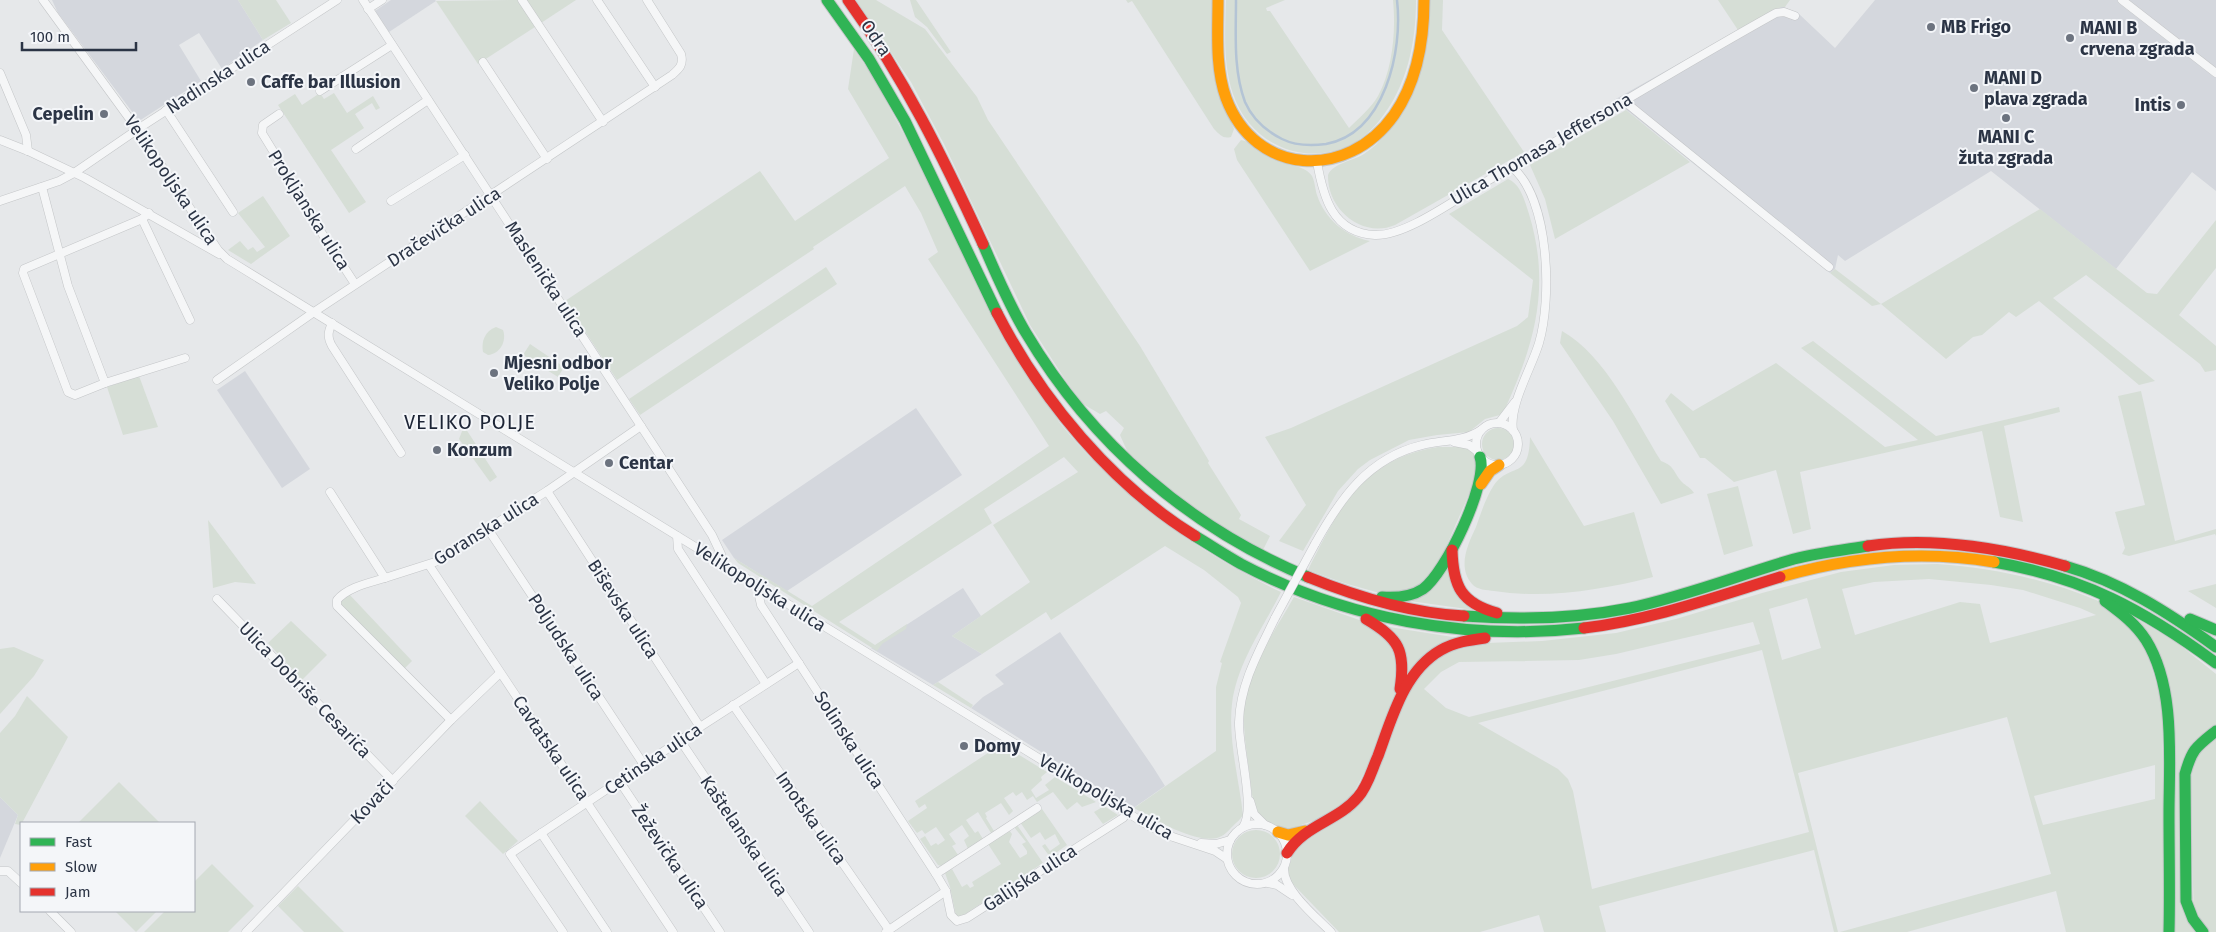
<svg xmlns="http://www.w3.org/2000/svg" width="2216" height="932" font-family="'Fira Sans',sans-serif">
<rect width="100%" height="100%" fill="#e6e8ea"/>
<g fill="#d4d7dd">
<polygon points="52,0 238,0 263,40 222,69 199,33 179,45 201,81 139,121 58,13"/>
<polygon points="391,0 435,0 436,1 389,32 375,11"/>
<polygon points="1875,0 2216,0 2216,191 2192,172 2116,269 1991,171 1845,261 1838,255 1835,269 1830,273 1614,100 1781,6 1798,13 1835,48"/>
<polygon points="245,371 310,469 282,488 217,390"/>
<polygon points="916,408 962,475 787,591 734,558 722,540"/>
<polygon points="963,588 981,616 952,636 982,654 933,685 871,648"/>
<polygon points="1060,632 1153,767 1165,786 1132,809 971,708 983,697 1004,684 995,675"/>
<polygon points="0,797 18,815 0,858"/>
</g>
<g fill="#d6ded6" fill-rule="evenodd">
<polygon points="238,0 276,0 291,23 263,40"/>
<polygon points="518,0 535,27 478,64 436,1"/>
<polygon points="525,0 576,0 541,23"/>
<polygon points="856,0 876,0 925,29 977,97 988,120 1140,346 1209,461 1208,463 1241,515 1239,519 1270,536 1263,550 1224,529 1171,490 1128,453 1120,435 1124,428 1106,411 1100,414 1083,404 1066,381 1030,325 944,144 911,82"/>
<polygon points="910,0 916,0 951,52 947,54 927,27 915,17"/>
<path d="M1126,0H1213L1215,75L1219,94L1234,129L1231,137C1223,139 1220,135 1214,129L1132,1L1128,3Z"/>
<path d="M1226,0H1285L1266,8L1267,11H1270L1349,128C1359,118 1371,108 1378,96C1393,69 1396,30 1393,0H1416C1416,43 1407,87 1379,121C1336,175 1255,159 1233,94C1223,65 1225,31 1226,0Z"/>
<path d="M1429,0H1443L1442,30L1524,152L1395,225C1362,239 1327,209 1328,175C1333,163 1353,161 1364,154C1382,142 1394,125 1405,107Z"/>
<polygon points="1718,0 1790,0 1785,7 1781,7 1738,30"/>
<path d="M854,49L873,77L1059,422C1119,496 1195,551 1281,592C1263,628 1237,663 1232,704C1228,740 1239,779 1243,815C1240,820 1237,822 1233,826C1228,831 1224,836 1217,838C1193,843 1154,819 1134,808L1216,751V687L1222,663L1220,662L1241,603L1238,597L1204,570L1165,546L1051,620L1046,612L982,654L952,636L1030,582L993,525L1078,472L1064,457L984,509L992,523L839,622L875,645L907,624L906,629L882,644L877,651L738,563L734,558L812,606L1049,446L928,259L938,252L921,213L905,186L813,247L814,249L617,380L565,301L760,171L795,221L889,158L848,89Z"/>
<polygon points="320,93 324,99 334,93 347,113 373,96 380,108 376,110 372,103 355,114 364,128 331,150 366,202 349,213 278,105 295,94 302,105"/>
<polygon points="1626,110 1690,162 1555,239 1545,199 1530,165"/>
<path d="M1241,140C1254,142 1265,156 1278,161C1288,165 1306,166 1312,176C1315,182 1315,189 1317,195C1325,219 1345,236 1370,241L1310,271L1237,160L1234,149Z"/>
<path d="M1508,179C1521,184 1525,202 1529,214C1551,286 1535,343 1505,409L1500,415L1485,419L1469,432L1437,435L1409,440L1370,460L1358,469L1338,491L1303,551L1279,541L1306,505L1265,437L1291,428L1517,326L1528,317L1533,280L1449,214Z"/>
<polygon points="263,196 290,236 251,264 228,250 240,241 248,250 253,247 257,252 265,247 238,213"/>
<polygon points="2040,209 2147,293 2157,294 2216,220 2216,268 2179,315 2216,346 2216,370 2205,372 2200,364 2086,275 2053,298 2155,381 2139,385 2039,301 2016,317 2009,312 1982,335 1973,337 1946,359 1881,304 1872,306 1830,273 1835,269 1881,304"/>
<polygon points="826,267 837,284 640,415 629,399"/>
<path d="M496,327L503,330C507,341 500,354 488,355L483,352C481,341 485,331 496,327Z"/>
<path d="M1562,331C1605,355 1635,419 1661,461C1675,466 1673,472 1682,482C1686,486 1690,487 1694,493L1661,504L1613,421L1560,343Z"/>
<polygon points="1813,341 1936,436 2059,407 2060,412 2004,426 2023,522 2000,517 1982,431 1800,472 1811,529 1793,534 1776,470 1734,482 1705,458 1700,458 1665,401 1671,393 1693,411 1776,363 1885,447 1918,440 1801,348"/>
<polygon points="530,344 564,367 558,377 523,355"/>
<polygon points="139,376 158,427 123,435 107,387"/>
<polygon points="2141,391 2175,541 2216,529 2216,536 2215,534 2129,556 2122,554 2125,548 2115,512 2145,505 2118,396"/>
<polygon points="464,426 497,477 490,482 459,439"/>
<circle cx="1498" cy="444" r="16"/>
<path d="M1530,437L1584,526L1634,512L1653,577C1602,590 1546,599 1494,591C1487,590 1477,590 1472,584C1457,567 1468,544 1476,527C1481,513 1486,497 1494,485C1511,462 1529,481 1530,437Z"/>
<path d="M1438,447H1463L1472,451L1474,455L1477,476L1442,556L1421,587L1383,594L1344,583L1308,570C1338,509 1364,458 1438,447Z"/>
<polygon points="1738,486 1753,546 1724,555 1707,494"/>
<polygon points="208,520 256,584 235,582 213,588"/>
<path d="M1937,564C1993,568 2045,579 2096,600L2106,605L2129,624L2146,650L2162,701L2166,932H2066L2056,891L1907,932H1840L2051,874L2007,717L1798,773L1838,932H1834L1814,850L1599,906L1606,932H1544L1539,915L1480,932H1339L1290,881L1288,870L1295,846L1348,813L1410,686L1443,653L1487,643L1542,641L1616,633L1676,619L1762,593L1841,572L1894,565ZM1929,579L1991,585L2023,590L2080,608L2096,615L1990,643L1980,604L1960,602L1855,635L1842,589L1874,582ZM1807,598L1821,648L1782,660L1769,609ZM1753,622L1760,644L1469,717L1446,708L1424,689L1441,672L1459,662L1579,660L1616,654ZM1762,650L1809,832L1592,889L1573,791L1568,779L1558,769L1478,723ZM2155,765V799L2043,825L2034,796Z"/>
<polygon points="1447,567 1474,610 1410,601"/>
<polygon points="2216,584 2216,608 2188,591"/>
<polygon points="348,593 412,661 404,669 343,609 341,603 342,598"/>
<path d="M1294,597L1362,621L1396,649L1398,687L1372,758L1353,794L1327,816L1284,831C1276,824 1262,821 1257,811C1251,800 1251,782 1249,770C1246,749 1243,729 1244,709C1248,668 1275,631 1294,597Z"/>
<polygon points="2132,616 2176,642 2216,674 2216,727 2201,736 2180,808 2198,932 2174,932 2171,711"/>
<polygon points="291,621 327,655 302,680 268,643"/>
<polygon points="1389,627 1459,638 1408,673"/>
<polygon points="14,647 44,660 34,676 0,714 0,649"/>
<polygon points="938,682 973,705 971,708 933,685"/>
<polygon points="27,696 68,737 21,825 15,824 18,815 0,797 0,733 15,716"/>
<polygon points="2216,735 2216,932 2208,932 2194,913 2189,770 2205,743"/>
<polygon points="997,747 1007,754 1011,750 1047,772 1041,777 1042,780 1031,790 1036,798 1049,790 1045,785 1055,777 1096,802 1082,807 1077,802 1067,810 1053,792 1037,802 1033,796 1027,800 1022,792 1016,796 1013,792 1004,798 1013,811 1009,815 1001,803 985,813 987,817 986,818 994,831 991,833 978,812 966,820 975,833 978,831 983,839 968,849 964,840 969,836 962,825 949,834 956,844 952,846 958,855 941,866 938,865 920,839 925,836 931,846 936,843 938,845 945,840 936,827 925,834 922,830 917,833 908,821 927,808 925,804 919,808 915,801"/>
<polygon points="119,782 160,823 78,823"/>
<polygon points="480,801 518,841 503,854 465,816"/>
<polygon points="1104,806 1118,815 1103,824 1094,812"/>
<polygon points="1042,809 1067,845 1050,857 1042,846 1045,844 1050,851 1060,844 1055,834 1045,840 1040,832 1031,838 1020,822"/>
<polygon points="1017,825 1043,863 959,918 956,916 950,887 945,873 952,869 962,887 967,884 970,888 974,886 972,882 1001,864 988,844 1009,830 1012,834 1009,842 1020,858 1027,854 1027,851 1022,844 1026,842 1014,827"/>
<circle cx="1256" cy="854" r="24"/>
<polygon points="212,864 254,906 228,932 144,932 165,911 194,911 194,882"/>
<polygon points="298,886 344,932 304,932 278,906"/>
<polygon points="115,911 157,911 136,932"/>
</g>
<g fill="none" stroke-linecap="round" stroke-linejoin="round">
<path stroke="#b4c4d5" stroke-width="2.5" d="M1236,0C1236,33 1233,70 1245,102C1252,118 1266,131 1282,139C1296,146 1311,146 1326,144C1385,133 1403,51 1397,0"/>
<defs>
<g id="street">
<polyline points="43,0 137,129 218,250 227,259 1149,826 1173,837 1215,851 1227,859"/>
<polyline points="363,0 712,535 721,554 721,562"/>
<polyline points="522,0 603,122"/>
<polyline points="597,0 655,87"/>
<polyline points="2122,0 2216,73"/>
<polyline points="368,9 382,0"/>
<polyline points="483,62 547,159"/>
<polyline points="0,73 26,135 28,151"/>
<polyline points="320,91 392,45"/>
<polyline points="1624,101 1829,267"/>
<polyline points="166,110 233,212"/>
<polyline points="279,114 263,125 262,133 278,159 282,172 355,284"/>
<polyline points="0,140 28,151 85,178 219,254"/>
<polyline points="356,149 428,100"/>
<path d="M1317,162C1323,196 1332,233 1375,235C1406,236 1454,200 1482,184C1581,128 1677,68 1776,13L1784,12L1795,16"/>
<path d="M1512,167C1550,199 1552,299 1539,343C1532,367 1509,405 1513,430"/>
<polyline points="42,187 68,286 105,383 185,358"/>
<polyline points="0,201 59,181 74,173 144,125 337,0"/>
<polyline points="391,201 465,155"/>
<polyline points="142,219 190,320"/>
<path d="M332,323C328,332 327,337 332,346L401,453"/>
<path d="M217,380L314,312L672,75C679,69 684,65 681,54L647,0"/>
<polyline points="105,383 75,395 68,392 23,273 24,269 142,219 149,213"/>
<circle cx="1497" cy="444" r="21"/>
<polyline points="1499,423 1515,402"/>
<polyline points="1454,442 1469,445 1477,451"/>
<polyline points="547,491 700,727"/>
<polyline points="330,492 385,578 435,562 547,491 641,426"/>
<polyline points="488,529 644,765"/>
<polyline points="677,536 678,549 766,684"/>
<path d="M1315,544C1340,499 1368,458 1422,445C1442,440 1463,442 1481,430"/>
<polyline points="429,565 673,932"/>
<path d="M385,578C369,583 348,587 337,600V606L451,720"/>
<polyline points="762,588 759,596 761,605 936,874 946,891 951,915 957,921 967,918 1123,818 1128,812"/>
<polyline points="217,599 393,781"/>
<polyline points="733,705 889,930"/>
<polyline points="680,740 809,932"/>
<polyline points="620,782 720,932"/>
<polyline points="1250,801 1254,814 1265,825"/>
<circle cx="1257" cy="854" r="30"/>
<path d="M1243,827C1256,809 1238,747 1239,722C1240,684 1259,651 1275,618"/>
<polyline points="541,833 607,932"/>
<polyline points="1201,843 1216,844 1230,840"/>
<path d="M1284,869C1284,891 1316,917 1331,932"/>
<polyline points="0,871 8,871 21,883"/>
<polyline points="936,874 1037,808"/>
<polyline points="1268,883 1277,885 1292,895"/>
<polyline points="50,911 71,932"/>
<polyline points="246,932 451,720 500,673"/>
<polyline points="563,932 510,854 700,727 799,663"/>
<polyline points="886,932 946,891"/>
</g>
<g id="fast">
<polyline points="827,0 869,59 905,121 997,313"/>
<path d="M983,244C996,274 1009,305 1026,333C1092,444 1190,528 1308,577"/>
<path d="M1195,536C1210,545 1225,555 1241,564C1345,619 1467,641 1584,628"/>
<path d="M1994,562C2083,577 2144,610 2216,663"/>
<path d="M2065,566C2121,582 2169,613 2216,647"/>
<path d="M1382,597C1396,598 1411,597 1423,589C1445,574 1489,482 1480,457"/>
<path d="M2105,601C2121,613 2135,623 2146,640C2176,688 2169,760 2169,814C2169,854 2170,893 2169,932"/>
<path d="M1464,616C1520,620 1575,619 1630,608C1686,596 1739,575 1794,559C1818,553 1843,550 1868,546"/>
<polyline points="2190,619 2216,630"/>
<path d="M2203,932L2193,919L2186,901L2185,774C2192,749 2196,747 2216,731"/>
</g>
<g id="slow">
<path d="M1218,0C1218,32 1215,67 1226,98C1255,176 1347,181 1394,115C1417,82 1424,40 1424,0"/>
<polyline points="1481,484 1490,471 1499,465"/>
<path d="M1780,577C1849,557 1923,550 1994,562"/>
<polyline points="1278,832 1288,835 1305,831"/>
</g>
<g id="jam">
<path d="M848,0C903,76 944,159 983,244"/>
<path d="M997,313C1041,399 1112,485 1195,536"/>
<path d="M1868,546C1934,536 2002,548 2065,566"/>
<path d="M1452,550C1453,586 1461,603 1497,613"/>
<path d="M1308,577C1357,597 1411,613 1464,616"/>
<path d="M1366,619C1399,638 1406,651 1400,689"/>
<path d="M1584,628C1652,620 1715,597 1780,577"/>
<path d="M1287,853C1304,825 1338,821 1358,797C1368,786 1372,769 1378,756C1392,718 1404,671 1441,650C1455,642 1470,640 1485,638"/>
</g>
</defs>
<use href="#street" stroke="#c4c6c8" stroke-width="9"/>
<use href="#fast" stroke="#c4c6c8" stroke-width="13"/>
<use href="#slow" stroke="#c4c6c8" stroke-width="13"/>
<use href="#jam" stroke="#c4c6c8" stroke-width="13"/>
<use href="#street" stroke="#f5f6f7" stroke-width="8"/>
<use href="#fast" stroke="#30b455" stroke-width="11"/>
<use href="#slow" stroke="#ff9f0a" stroke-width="11"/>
<use href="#jam" stroke="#e5322d" stroke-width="11"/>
<defs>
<polyline id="street-bridge" points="1275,618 1315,544"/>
</defs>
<use href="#street-bridge" stroke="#c4c6c8" stroke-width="9" stroke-linecap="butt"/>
<use href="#street-bridge" stroke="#f5f6f7" stroke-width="8"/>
</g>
<g fill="#6c737f" stroke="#f4f6f9" stroke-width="2">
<circle cx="1931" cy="27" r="5"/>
<circle cx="2070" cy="38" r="5"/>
<circle cx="251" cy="82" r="5"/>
<circle cx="1974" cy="88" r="5"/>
<circle cx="2181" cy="105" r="5"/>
<circle cx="104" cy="114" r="5"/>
<circle cx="2006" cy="118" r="5"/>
<circle cx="494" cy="373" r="5"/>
<circle cx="437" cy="450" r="5"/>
<circle cx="609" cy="463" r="5"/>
<circle cx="964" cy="746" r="5"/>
</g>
<g text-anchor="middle" stroke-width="4" stroke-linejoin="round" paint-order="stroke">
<g font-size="18" font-weight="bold" fill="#2b3445" stroke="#f4f6f9" text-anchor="start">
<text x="1941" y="33">MB Frigo</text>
<text x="2080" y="34">MANI B<tspan x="2080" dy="21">crvena zgrada</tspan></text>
<text x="1984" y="84">MANI D<tspan x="1984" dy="21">plava zgrada</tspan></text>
<text x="261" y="88">Caffe bar Illusion</text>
<text x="2171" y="111" text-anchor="end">Intis</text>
<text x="94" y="120" text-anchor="end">Cepelin</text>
<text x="2006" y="143" text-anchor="middle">MANI C<tspan x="2006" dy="21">žuta zgrada</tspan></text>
<text x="504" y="369">Mjesni odbor<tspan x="504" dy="21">Veliko Polje</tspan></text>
<text x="447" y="456">Konzum</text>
<text x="619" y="469">Centar</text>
<text x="974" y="752">Domy</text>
</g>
<g font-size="18" fill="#2b3445" stroke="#f4f6f9">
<text transform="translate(876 38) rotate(56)" y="6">Odra</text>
<text transform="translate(218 77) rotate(-33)" y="6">Nadinska ulica</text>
<text transform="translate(1541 149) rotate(-30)" y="6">Ulica Thomasa Jeffersona</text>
<text transform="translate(171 180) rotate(56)" y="6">Velikopoljska ulica</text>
<text transform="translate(309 210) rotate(58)" y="6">Prokljanska ulica</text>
<text transform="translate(444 227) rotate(-33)" y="6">Dračevička ulica</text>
<text transform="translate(546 279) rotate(57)" y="6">Maslenička ulica</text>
<text transform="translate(486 529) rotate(-32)" y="6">Goranska ulica</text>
<text transform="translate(760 587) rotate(32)" y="6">Velikopoljska ulica</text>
<text transform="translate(623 609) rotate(57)" y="6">Biševska ulica</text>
<text transform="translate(566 647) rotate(57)" y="6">Poljudska ulica</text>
<text transform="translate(305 690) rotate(46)" y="6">Ulica Dobriše Cesarića</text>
<text transform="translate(849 740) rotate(57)" y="6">Solinska ulica</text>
<text transform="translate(551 748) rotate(56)" y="6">Cavtatska ulica</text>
<text transform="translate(653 759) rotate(-34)" y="6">Cetinska ulica</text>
<text transform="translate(1106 797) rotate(30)" y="6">Velikopoljska ulica</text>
<text transform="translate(372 802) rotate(-46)" y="6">Kovači</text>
<text transform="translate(811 818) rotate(55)" y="6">Imotska ulica</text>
<text transform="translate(744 836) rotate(56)" y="6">Kaštelanska ulica</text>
<text transform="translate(670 857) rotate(56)" y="6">Žeževička ulica</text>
<text transform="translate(1030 878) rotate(-33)" y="6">Galijska ulica</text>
</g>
<g font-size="20" letter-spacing="1" fill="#1d2536" stroke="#f4f6f9">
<text x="470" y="429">VELIKO POLJE</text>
</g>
</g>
<rect x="20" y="822" width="175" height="90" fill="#f4f6f9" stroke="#a4a8b1"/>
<rect x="30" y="838" width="25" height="8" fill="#30b455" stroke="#a4a8b1"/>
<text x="65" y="847" font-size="15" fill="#2b3445">Fast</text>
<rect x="30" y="863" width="25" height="8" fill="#ff9f0a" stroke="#a4a8b1"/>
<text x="65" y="872" font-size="15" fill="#2b3445">Slow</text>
<rect x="30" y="888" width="25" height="8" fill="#e5322d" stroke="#a4a8b1"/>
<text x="65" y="897" font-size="15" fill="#2b3445">Jam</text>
<path d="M22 42v8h114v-8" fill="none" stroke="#2b3445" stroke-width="2.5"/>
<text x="30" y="42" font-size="15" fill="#2b3445" stroke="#f4f6f9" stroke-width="4" paint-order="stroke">100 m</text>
</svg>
